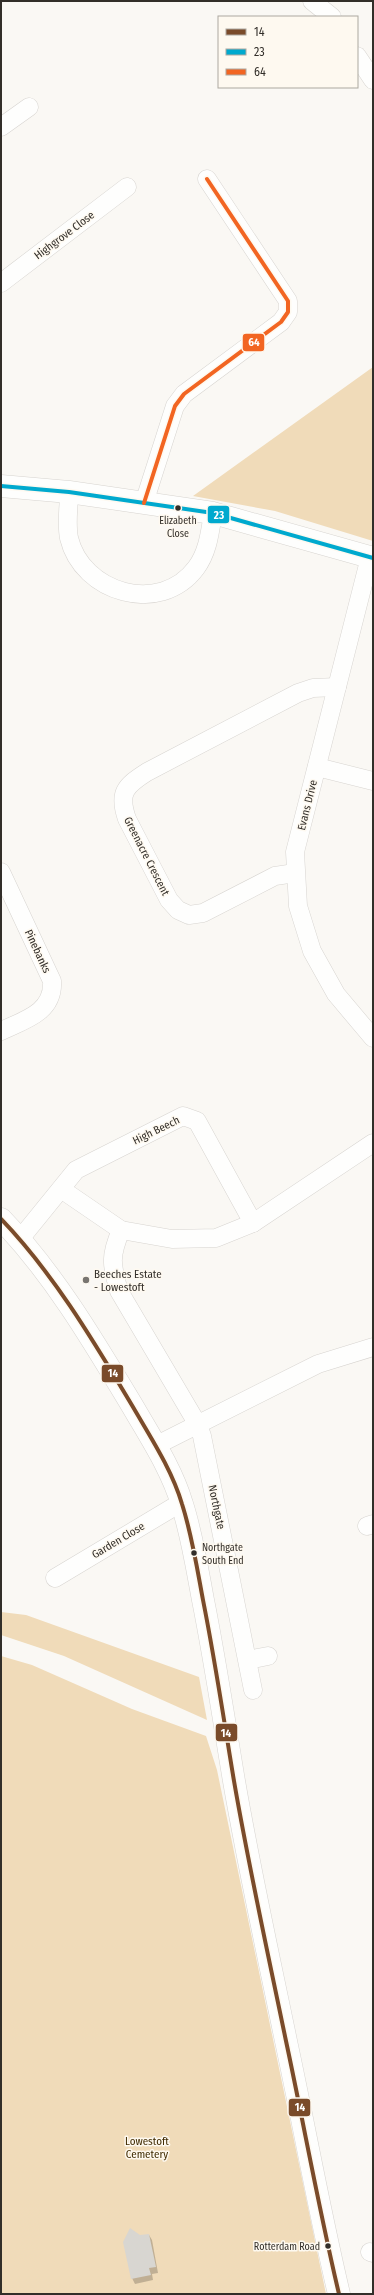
<svg xmlns="http://www.w3.org/2000/svg" width="374" height="2295" font-family="'Fira Sans Condensed',sans-serif">
<rect width="100%" height="100%" fill="#faf8f4"/>
<g fill="#f0dbb9">
<polygon points="373,367 373,541 275,511 193,496"/>
<polygon points="1,1612 26,1615 199,1677 207,1720 64,1656 1,1635"/>
<polygon points="1,1656 32,1665 132,1709 206,1736 217,1770 326,2294 1,2294"/>
</g>
<polygon fill="#0003" points="149,2235 152,2240 158,2273 152,2274 153,2280 135,2284 132,2278 140,2237"/>
<polygon fill="#d8d6d1" points="130,2228 140,2235 149,2234 156,2267 149,2268 151,2275 131,2279 123,2242"/>
<g fill="none" stroke-linecap="round" stroke-linejoin="round">
<defs>
<g id="street">
<polyline points="312,1 332,17"/>
<polyline points="357,56 373,80"/>
<polyline points="1,127 29,107"/>
<polyline points="1,283 127,187"/>
<path d="M69,492C69,507 66,523 69,538C82,593 160,616 196,568C208,552 210,532 213,513"/>
<polyline points="144,503 175,406 184,394 281,322 288,312 288,301 207,179"/>
<polyline points="370,557 295,852 298,906 312,951 336,994 373,1038"/>
<polyline points="317,767 373,781"/>
<path d="M1,872L52,981C54,1012 25,1020 1,1031"/>
<path d="M295,873L275,876L203,913L189,915L178,910L169,900L127,819C118,793 125,786 147,772L298,693L313,688L337,687"/>
<polyline points="61,1189 121,1230 172,1239 216,1238 253,1223 373,1143"/>
<path d="M121,1230C110,1256 111,1264 119,1291L198,1425L202,1436L253,1690"/>
<polyline points="20,1239 76,1170 183,1116 197,1121 253,1223"/>
<polyline points="155,1446 318,1364 373,1347"/>
<polyline points="367,1526 373,1524"/>
<polyline points="55,1578 182,1502"/>
<polyline points="248,1660 268,1656"/>
<polyline points="370,2252 373,2253"/>
</g>
<polyline id="secondary" points="1,486 69,492 213,513 373,558"/>
<path id="primary" d="M1,1219C54,1274 94,1342 133,1407C151,1438 172,1470 182,1504C192,1535 197,1568 203,1600C215,1660 224,1721 234,1781C249,1868 268,1954 286,2041C304,2125 319,2210 339,2294"/>
</defs>
<use href="#street" stroke="#d7d4d0" stroke-width="19"/>
<use href="#secondary" stroke="#d7d4d0" stroke-width="23"/>
<use href="#primary" stroke="#d7d4d0" stroke-width="23"/>
<use href="#street" stroke="#fefefd" stroke-width="18"/>
<use href="#secondary" stroke="#fefefd" stroke-width="22"/>
<use href="#primary" stroke="#fefefd" stroke-width="22"/>
<defs>
<path id="bus-1" d="M1,1219C54,1274 94,1342 133,1407C151,1438 172,1470 182,1504C192,1535 197,1568 203,1600C215,1660 224,1721 234,1781C249,1868 268,1954 286,2041C304,2125 319,2210 339,2294"/>
<polyline id="bus-2" points="1,486 69,492 213,513 373,558"/>
<polyline id="bus-3" points="144,503 175,406 184,394 281,322 288,312 288,301 207,179"/>
</defs>
<use href="#bus-1" stroke="#fef9f0" stroke-width="7"/>
<use href="#bus-2" stroke="#fef9f0" stroke-width="7"/>
<use href="#bus-3" stroke="#fef9f0" stroke-width="7"/>
<use href="#bus-1" stroke="#7a4b2a" stroke-width="4"/>
<use href="#bus-2" stroke="#00a9ce" stroke-width="4"/>
<use href="#bus-3" stroke="#f26522" stroke-width="4"/>
</g>
<g fill="#322e29" stroke="#fef9f0" stroke-width="1.5">
<circle cx="178" cy="508" r="3.5"/>
<circle cx="194" cy="1553" r="3.5"/>
<circle cx="328" cy="2246" r="3.5"/>
</g>
<circle fill="#787570" stroke="#fef9f0" stroke-width="1.5" cx="86" cy="1280" r="4"/>
<g text-anchor="middle" stroke-width="3" stroke-linejoin="round" paint-order="stroke">
<g font-size="10" fill="#322e29" stroke="#fef9f0">
<text x="178" y="524">Elizabeth<tspan x="178" dy="13">Close</tspan></text>
<text x="202" y="1551" text-anchor="start">Northgate<tspan x="202" dy="13">South End</tspan></text>
<text x="320" y="2250" text-anchor="end">Rotterdam Road</text>
</g>
<g font-size="11" fill="#322e29" stroke="#fef9f0">
<text transform="translate(64 235) rotate(-37)" y="4">Highgrove Close</text>
<text transform="translate(307 805) rotate(-76)" y="4">Evans Drive</text>
<text transform="translate(147 856) rotate(63)" y="4">Greenacre Crescent</text>
<text transform="translate(38 951) rotate(65)" y="4">Pinebanks</text>
<text transform="translate(156 1130) rotate(-26)" y="4">High Beech</text>
<text transform="translate(217 1507) rotate(78)" y="4">Northgate</text>
<text transform="translate(118 1540) rotate(-31)" y="4">Garden Close</text>
</g>
<g font-size="11" fill="#322e29" stroke="#fef9f0" text-anchor="start">
<text x="94" y="1278">Beeches Estate<tspan x="94" dy="13">- Lowestoft</tspan></text>
</g>
<g font-size="11" fill="#402b02" stroke="#fef9f0">
<text x="147" y="2145">Lowestoft<tspan x="147" dy="13">Cemetery</tspan></text>
</g>
</g>
<g stroke="#fef9f0" stroke-width="1.5">
<rect x="242" y="333" width="23" height="19" rx="4" fill="#f26522"/>
<rect x="207" y="505" width="23" height="19" rx="4" fill="#00a9ce"/>
<rect x="101" y="1364" width="23" height="19" rx="4" fill="#7a4b2a"/>
<rect x="215" y="1723" width="23" height="19" rx="4" fill="#7a4b2a"/>
<rect x="288" y="2098" width="23" height="19" rx="4" fill="#7a4b2a"/>
</g>
<g font-size="11" text-anchor="middle" font-weight="bold" fill="#fff">
<text x="254" y="346">64</text>
<text x="219" y="519">23</text>
<text x="113" y="1377">14</text>
<text x="226" y="1737">14</text>
<text x="300" y="2111">14</text>
</g>
<rect width="374" height="2295" fill="none" stroke="#322e29" stroke-width="4"/>
<rect x="218" y="16" width="140" height="72" fill="#fef9f0" stroke="#aca8a0"/>
<rect x="226" y="29" width="20" height="6" fill="#7a4b2a" stroke="#aca8a0"/>
<text x="254" y="36" font-size="12" fill="#322e29">14</text>
<rect x="226" y="49" width="20" height="6" fill="#00a9ce" stroke="#aca8a0"/>
<text x="254" y="56" font-size="12" fill="#322e29">23</text>
<rect x="226" y="69" width="20" height="6" fill="#f26522" stroke="#aca8a0"/>
<text x="254" y="76" font-size="12" fill="#322e29">64</text>
</svg>
